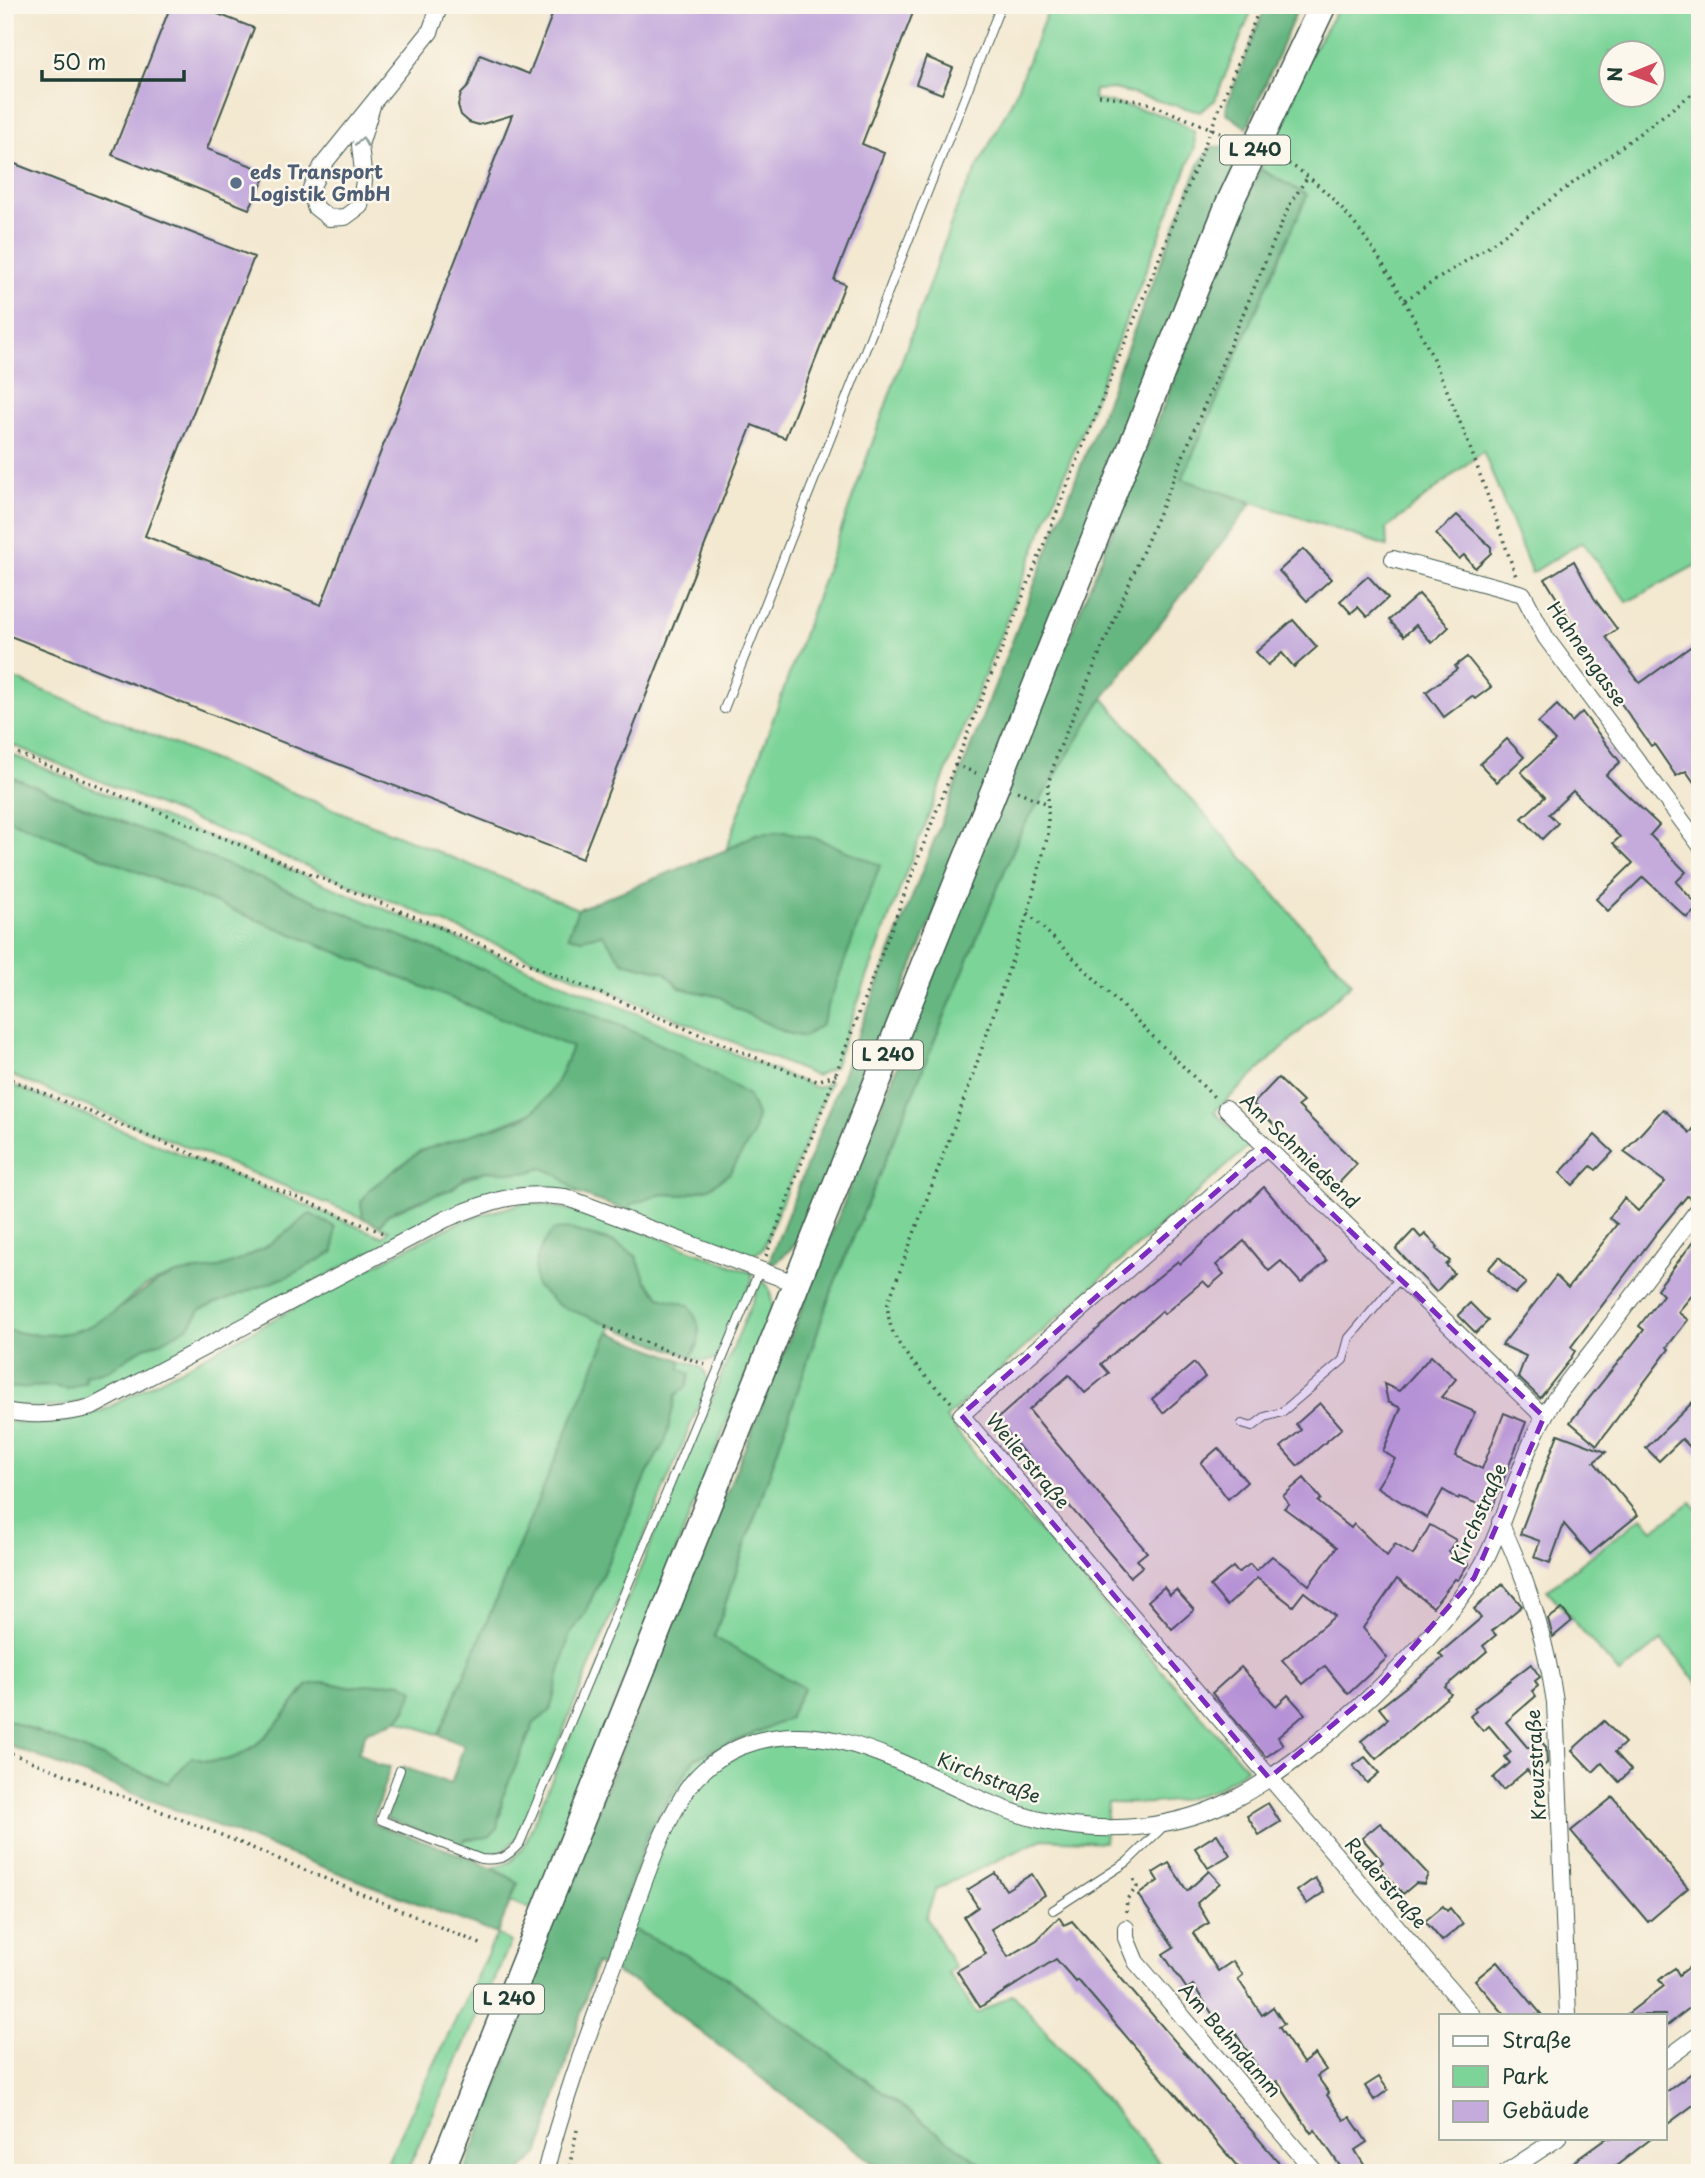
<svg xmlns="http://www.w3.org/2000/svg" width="1705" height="2178" font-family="'Playpen Sans',sans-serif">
<rect width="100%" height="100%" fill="#fbf7ec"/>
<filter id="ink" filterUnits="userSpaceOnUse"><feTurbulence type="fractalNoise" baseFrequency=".0143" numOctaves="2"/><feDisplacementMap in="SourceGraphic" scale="14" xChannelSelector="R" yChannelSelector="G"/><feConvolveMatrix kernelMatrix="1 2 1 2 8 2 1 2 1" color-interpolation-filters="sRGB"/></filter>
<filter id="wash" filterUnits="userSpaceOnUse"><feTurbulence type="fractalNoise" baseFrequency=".00686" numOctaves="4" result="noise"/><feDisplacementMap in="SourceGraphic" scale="28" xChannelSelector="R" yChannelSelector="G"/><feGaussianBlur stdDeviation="1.57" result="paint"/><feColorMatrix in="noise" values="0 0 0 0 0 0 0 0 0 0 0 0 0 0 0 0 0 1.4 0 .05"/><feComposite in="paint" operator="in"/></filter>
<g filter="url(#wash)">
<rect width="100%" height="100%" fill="#f3e8d0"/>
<g fill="#7dd499" stroke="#4e8866" stroke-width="2" fill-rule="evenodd">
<polygon points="1050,5 1254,5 1215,100 1200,112 1114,89 1095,90 1094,99 1152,112 1176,121 1194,131 1195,147 905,875 834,1067 816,1076 5,742 5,675 578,909 568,936 582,939 602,934 623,962 664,972 680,988 721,997 735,1008 787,1033 804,1037 756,834 726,850 957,207 1013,99"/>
<path d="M1340,5H1700V563L1627,602L1582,542L1532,573L1483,451L1386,529L1387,546L1182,479L1307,196L1260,169L1304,65ZM1610,52H1652V94H1610Z"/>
<path d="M1103,698L1352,983L1214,1112L1250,1145L946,1418L1002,1488L1247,1768C1201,1805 1164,1804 1108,1803L1104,1842L1043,1839L936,1889L926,1917L955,1968L948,1973L977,2014L1013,1994L1169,2173H993L711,1967L618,1923L648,1832L695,1758L788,1719L804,1688L714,1638L832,1289L1021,831Z"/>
<polygon points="5,752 817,1088 830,1082 763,1249 753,1255 729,1251 628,1211 632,1203 662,1194 684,1195 753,1135 757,1116 748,1095 623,1027 5,774"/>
<polygon points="5,818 572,1047 554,1089 535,1111 485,1131 361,1202 363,1218 5,1073"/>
<path d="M5,1082L383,1237L389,1230L379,1226L387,1215L485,1171L525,1173L542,1168L557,1173L579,1194L527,1186L493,1191L434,1219L95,1397C64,1408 37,1411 5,1403V1388L51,1386L68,1389L86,1382L84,1377L109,1369L144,1347L159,1343L189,1326L200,1309L291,1275L334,1252L335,1227L310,1214C282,1237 249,1261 213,1269C191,1274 167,1275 146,1286C132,1294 121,1308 108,1316C76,1338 41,1338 5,1330Z"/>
<path d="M527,1202C604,1212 678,1246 752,1273V1281L717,1360L703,1361L690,1357L699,1344L646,1281L636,1256L615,1242L569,1229L558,1305L612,1325L439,1735L398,1720L407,1709L401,1682L348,1687L325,1682L308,1685C278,1721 246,1777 192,1757L168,1783L5,1719V1420C40,1429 71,1422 104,1410L413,1245L464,1220Z"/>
<polygon points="762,1279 769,1288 773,1307 549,1869 531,1909 510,1901 518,1883 494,1867 510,1862 523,1848"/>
<path d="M681,1360C695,1365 707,1366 708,1383L546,1772C527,1815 517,1878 458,1845L501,1816L502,1798L534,1723L550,1711L569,1636L585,1613L651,1466L665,1442L676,1395L686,1387L690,1375L680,1369Z"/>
<polygon points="1691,1502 1700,1512 1700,1685 1662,1640 1620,1674 1547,1590 1642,1517 1653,1530"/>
<polygon points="497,1934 511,1942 406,2173 382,2173"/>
</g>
<g fill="#66b681" stroke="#427a5a" stroke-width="2">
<polygon points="1266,5 1299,5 1247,128 1226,113 1227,104"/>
<polygon points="1235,146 1243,148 804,1236 776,1263 769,1262 1200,162 1212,147"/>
<polygon points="1260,169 1307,195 1182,479 1252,503 1103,698 1021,831 832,1289 714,1637 804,1688 788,1719 695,1758 648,1832 618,1922 711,1967 993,2173 886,2173 637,1983 596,1963 539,2153 519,2173 464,2173 508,2057 555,1913 813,1281 986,841"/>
<path d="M5,774L623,1027L679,1053L748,1095L757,1115L753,1135L730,1173L709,1188L684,1195L662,1194L632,1204L628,1211L579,1194L557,1174L542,1168L525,1173L485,1171L466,1177L452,1189L400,1208L387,1215L379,1226L363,1218L361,1202L370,1189L420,1151L523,1118C550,1102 561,1076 572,1047L5,818Z"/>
<polygon points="786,832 818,839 880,865 821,1025 804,1037 787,1033 735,1008 721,997 680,988 664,972 623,962 602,934 582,939 568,936 578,909 726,850 756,834"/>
<path d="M310,1214L335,1227L334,1252L291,1275L201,1309L189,1326L159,1343L144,1347L109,1370L85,1376L86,1382L68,1389L51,1386L5,1388V1330C41,1338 76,1338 108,1316C130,1302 146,1286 171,1276C185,1270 199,1272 213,1269C249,1261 282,1237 310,1214Z"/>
<path d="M569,1229L615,1243L636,1256L646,1281L660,1297L689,1305C701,1325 704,1338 690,1357L558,1305L536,1286C532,1262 539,1248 553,1230Z"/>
<polygon points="609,1332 681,1360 680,1369 690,1374 686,1387 676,1395 665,1442 651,1466 585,1613 569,1636 550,1711 534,1723 502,1798 497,1829 489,1837 467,1839 458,1845 386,1818 403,1767 451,1784 464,1745 439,1735"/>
<path d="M325,1682L348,1687L401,1682L414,1690C403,1720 397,1723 367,1731L358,1752L378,1765L390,1767L372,1823C416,1839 480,1858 518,1883L497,1934L5,1744V1719L168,1783L192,1757C246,1778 279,1720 308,1685Z"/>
</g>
<g id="blocks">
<g fill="#c4abdc">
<polygon points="171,5 195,5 254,28 207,149 268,172 249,209 112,155"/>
<polygon points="556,5 916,5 862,144 884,153 834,280 845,284 785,438 752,425 582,859 5,634 5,160 254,257 145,536 321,605 512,115 479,125 469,122 461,115 458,105 461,94 468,87 480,55 529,74"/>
<polygon points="926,57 953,68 942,94 916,84"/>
<polygon points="1457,515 1491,547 1491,553 1475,568 1464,555 1459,559 1436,534"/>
<polygon points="1303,549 1331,579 1307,601 1279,571"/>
<polygon points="1574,561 1594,598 1617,629 1606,637 1640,683 1700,640 1700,791 1686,771 1676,776 1654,744 1651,746 1574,637 1578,633 1545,579"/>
<polygon points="1368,576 1388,598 1367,617 1358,607 1351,613 1340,601"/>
<polygon points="1419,594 1449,627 1432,643 1416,625 1404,636 1389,620"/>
<polygon points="1293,620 1317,647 1294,667 1282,653 1268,665 1256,652"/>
<polygon points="1467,657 1491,687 1475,699 1472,696 1444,717 1426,692 1457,669 1455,666"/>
<polygon points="1557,705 1572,722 1582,712 1620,762 1606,775 1659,825 1650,835 1686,872 1676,882 1699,907 1687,918 1643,877 1608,911 1596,899 1633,863 1613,843 1620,837 1573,791 1549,814 1558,823 1542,839 1522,818 1545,797 1521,772 1555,741 1538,723"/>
<polygon points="1507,739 1524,757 1497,782 1480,764"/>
<polygon points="1278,1078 1303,1102 1298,1106 1357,1164 1336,1186 1253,1104"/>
<polygon points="1663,1109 1690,1133 1700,1120 1700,1192 1692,1200 1687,1196 1658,1231 1571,1347 1575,1351 1569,1361 1540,1398 1518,1377 1526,1356 1502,1345 1556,1276 1568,1288 1617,1224 1609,1218 1624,1198 1638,1211 1665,1182 1624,1152"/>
<polygon points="1595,1135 1613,1152 1596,1170 1591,1166 1573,1185 1560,1173"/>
<polygon points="1264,1187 1327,1261 1301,1283 1281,1261 1269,1271 1244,1241 1216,1265 1224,1274 1209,1287 1203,1281 1164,1314 1162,1311 1101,1364 1109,1373 1085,1393 1069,1375 1029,1410 1147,1552 1137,1560 1143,1566 1130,1577 996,1420 1129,1301 1178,1261 1180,1264"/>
<polygon points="1414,1230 1421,1238 1425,1234 1438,1247 1436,1249 1450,1261 1446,1265 1454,1273 1436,1292 1396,1249"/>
<polygon points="1700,1233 1700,1286 1678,1312 1688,1320 1667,1347 1669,1349 1597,1445 1570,1422 1644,1330 1639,1326 1663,1295 1657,1289"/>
<polygon points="1499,1257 1526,1283 1515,1294 1488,1269"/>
<polygon points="1470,1303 1488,1321 1476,1333 1458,1315"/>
<polygon points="1431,1356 1456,1379 1441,1397 1475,1412 1455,1456 1482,1469 1504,1413 1526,1422 1492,1509 1459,1497 1458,1499 1443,1490 1427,1518 1377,1487 1395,1459 1383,1451 1401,1408 1388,1402 1384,1384 1399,1391"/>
<polygon points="1194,1363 1205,1377 1163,1413 1152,1399"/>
<polygon points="1700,1395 1700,1457 1682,1439 1659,1461 1646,1448"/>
<polygon points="1320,1403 1342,1428 1298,1466 1281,1447 1301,1430 1296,1424"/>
<polygon points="1558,1434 1606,1452 1594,1462 1638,1515 1590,1554 1564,1524 1550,1563 1534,1557 1540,1541 1520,1534"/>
<polygon points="1218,1448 1247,1482 1228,1499 1201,1463"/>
<polygon points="1304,1478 1321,1499 1318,1502 1351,1528 1354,1524 1387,1556 1395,1544 1413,1555 1430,1525 1456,1540 1448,1552 1468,1564 1458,1580 1455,1579 1433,1607 1397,1579 1363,1628 1387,1658 1348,1694 1325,1666 1303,1684 1282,1660 1335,1616 1304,1592 1293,1606 1257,1578 1227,1606 1210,1586 1233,1567 1238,1573 1250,1564 1256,1571 1272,1556 1309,1585 1337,1547 1284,1508 1289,1504 1283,1496"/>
<polygon points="1503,1584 1522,1606 1492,1631 1496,1635 1483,1646 1487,1651 1445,1687 1451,1694 1376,1759 1361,1741 1388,1719 1379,1708 1443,1658 1439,1654 1481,1618 1474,1609"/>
<polygon points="1164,1587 1170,1595 1176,1590 1194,1610 1172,1629 1148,1601"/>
<polygon points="1562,1609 1572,1621 1553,1637 1548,1619"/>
<polygon points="1531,1664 1540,1677 1535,1681 1538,1686 1532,1691 1536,1696 1506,1722 1528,1748 1539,1739 1546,1747 1547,1763 1532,1776 1527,1770 1503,1790 1493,1778 1510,1763 1505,1757 1511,1752 1489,1726 1483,1731 1470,1716 1476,1711 1474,1708"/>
<polygon points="1241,1667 1276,1706 1288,1695 1305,1714 1278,1737 1283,1745 1266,1757 1212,1693"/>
<polygon points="1604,1721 1625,1743 1615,1752 1631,1770 1619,1782 1602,1763 1593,1772 1572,1750"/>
<polygon points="1365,1757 1379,1773 1367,1783 1353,1766"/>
<polygon points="1613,1797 1688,1888 1648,1922 1571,1831"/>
<polygon points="1268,1803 1280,1822 1259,1835 1247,1816"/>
<polygon points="1380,1823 1428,1874 1424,1884 1416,1883 1403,1894 1379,1866 1383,1862 1362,1838"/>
<polygon points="1217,1834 1230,1855 1208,1868 1195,1848"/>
<polygon points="1169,1863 1187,1891 1209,1871 1220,1883 1197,1903 1209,1923 1193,1933 1218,1971 1233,1961 1243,1975 1238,1979 1262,2015 1273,2007 1284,2024 1279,2027 1303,2063 1315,2054 1326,2070 1317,2076 1329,2093 1327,2095 1344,2120 1350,2117 1367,2142 1355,2150 1369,2173 1345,2173 1315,2130 1311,2133 1277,2081 1270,2086 1236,2034 1229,2039 1193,1985 1187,1989 1163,1954 1174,1947 1138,1895 1158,1881 1153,1873"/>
<polygon points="995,1873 1006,1890 1032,1874 1045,1895 991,1929 1008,1957 1037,1940 1059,1917 1064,1925 1072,1921 1288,2173 1243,2173 1078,1980 1076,1982 1056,1959 980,2007 957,1971 986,1954 964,1917 978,1907 967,1890"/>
<polygon points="1315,1878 1324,1892 1307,1904 1297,1891"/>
<polygon points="1443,1906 1447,1911 1450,1908 1463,1924 1442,1941 1425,1921"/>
<polygon points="1700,1959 1700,2000 1665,2027 1665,2015 1626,2015 1664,1986 1659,1980 1666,1974 1675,1968 1679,1975"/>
<polygon points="1497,1962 1515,1983 1542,2015 1505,2015 1475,1980"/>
<polygon points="1700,2067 1700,2100 1665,2126 1665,2093"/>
<polygon points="1379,2077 1388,2090 1374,2100 1365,2086"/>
<polygon points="1607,2138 1652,2138 1607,2173 1558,2173"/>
</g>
</g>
</g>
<g filter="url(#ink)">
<use href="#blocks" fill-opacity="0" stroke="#3f574b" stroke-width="2"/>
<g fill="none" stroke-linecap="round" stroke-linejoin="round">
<defs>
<g id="service">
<polyline points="724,709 1001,5"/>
<polyline points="1242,1424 1252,1427 1265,1417 1282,1412 1343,1360 1349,1338 1401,1277"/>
<path d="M400,1770L381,1820L481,1859C500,1861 507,1858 520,1843L760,1269"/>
<polyline points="1053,1910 1127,1862 1164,1826"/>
</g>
<g id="minor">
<polyline points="372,106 360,145 364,181 360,206 345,217 329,218 315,207 311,188 322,166 430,32 440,5"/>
<polyline points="1393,559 1523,594 1546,638 1700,845"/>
<polyline points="1226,1108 1544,1417"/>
<polyline points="1265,1149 961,1415 1472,2015"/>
<path d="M5,1411C34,1417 64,1414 92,1407L446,1219C490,1201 516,1191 565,1197L797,1284"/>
<path d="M1500,1522C1527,1579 1546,1640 1555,1702L1568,2015"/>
<polyline points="1126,1928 1126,1938 1136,1962 1316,2173"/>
<polyline points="1665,2060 1700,2034"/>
<path d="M545,2173C564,2096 594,2020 621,1946C640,1895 656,1838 686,1791C698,1772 719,1756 740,1747C844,1704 942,1797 1040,1820C1105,1836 1179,1829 1238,1797C1316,1756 1443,1637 1485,1560C1510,1511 1521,1452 1551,1405C1565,1383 1583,1363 1599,1342C1632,1297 1666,1252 1700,1207"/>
<polyline points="1505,2173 1558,2138"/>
</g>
<g id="primary">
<polyline points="1280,96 1323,5"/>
<polyline points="440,2173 1229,204"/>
</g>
</defs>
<use href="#service" stroke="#3f574b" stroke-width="10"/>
<use href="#minor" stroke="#3f574b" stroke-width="18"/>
<use href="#primary" stroke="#3f574b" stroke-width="29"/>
<g stroke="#3f574b" stroke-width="3.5" stroke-dasharray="2 5" stroke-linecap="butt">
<polyline points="1099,95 1145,102 1237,139"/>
<path d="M1276,157C1398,214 1473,456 1516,576"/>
<polyline points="1405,300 1486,248 1700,88"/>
<polyline points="5,748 786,1070 817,1081 838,1074"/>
<polyline points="955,765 976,773"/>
<polyline points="1017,791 1048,804"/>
<polyline points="1028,913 1214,1097"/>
<polyline points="5,1077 383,1233"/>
<polyline points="766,1256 934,817 1261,5"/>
<polyline points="605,1327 708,1366"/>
<path d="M951,1402C925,1374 885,1344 888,1303L968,1089L1028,913L1048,834V784L1058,752L1265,262L1289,206L1308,176"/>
<polyline points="5,1751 219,1834 483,1945"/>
<polyline points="1126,1912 1127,1899 1137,1887 1132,1875"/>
<polyline points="568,2173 577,2130"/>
</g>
<use href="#service" stroke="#fff" stroke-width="8"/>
<use href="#minor" stroke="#fff" stroke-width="16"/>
<use href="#primary" stroke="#fff" stroke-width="26"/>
<defs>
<polyline id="primary-bridge" points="1229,204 1280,96"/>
</defs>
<use href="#primary-bridge" stroke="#3f574b" stroke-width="29" stroke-linecap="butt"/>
<use href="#primary-bridge" stroke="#fff" stroke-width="26"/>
</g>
<defs><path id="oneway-chevron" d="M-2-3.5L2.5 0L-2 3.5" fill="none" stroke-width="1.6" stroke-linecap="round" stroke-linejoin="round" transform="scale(1.75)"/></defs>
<use stroke="#8f9e9a" href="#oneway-chevron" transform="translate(362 142) rotate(-81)"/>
</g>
<path fill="#7b2cbf" fill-opacity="0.2" stroke="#7b2cbf" stroke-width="5" stroke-dasharray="14 9" stroke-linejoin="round" d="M1265,1149L1544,1417L1474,1578L1378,1687L1269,1778L961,1415Z"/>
<circle fill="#5c6f8a" stroke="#fbf7ec" stroke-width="2.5" cx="236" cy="183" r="7"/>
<g text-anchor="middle" stroke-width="5" stroke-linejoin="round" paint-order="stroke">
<g fill="#fbf7ec" stroke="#61756b" stroke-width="2">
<rect x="1220" y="135.5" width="70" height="29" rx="5"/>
<rect x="853" y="1040.5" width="70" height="29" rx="5"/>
<rect x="474" y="1984.5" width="70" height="29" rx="5"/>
</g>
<g font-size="18" font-weight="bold" fill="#1f3d34">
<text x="1255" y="156">L 240</text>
<text x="888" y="1061">L 240</text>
<text x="509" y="2005">L 240</text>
</g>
<g font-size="19" font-weight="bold" fill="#4e5e75" stroke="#fbf7ec" text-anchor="start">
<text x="250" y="179">eds Transport<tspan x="250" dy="22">Logistik GmbH</tspan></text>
</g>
<g font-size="19" fill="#1f3d34" stroke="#fbf7ec">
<text transform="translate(1587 654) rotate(55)" y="7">Hahnengasse</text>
<text transform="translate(1300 1151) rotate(44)" y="7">Am Schmiedsend</text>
<text transform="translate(1028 1461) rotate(50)" y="7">Weilerstraße</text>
<text transform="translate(1479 1514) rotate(-66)" y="7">Kirchstraße</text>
<text transform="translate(1536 1765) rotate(-93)" y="7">Kreuzstraße</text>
<text transform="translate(989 1778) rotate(21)" y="7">Kirchstraße</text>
<text transform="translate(1386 1883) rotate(49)" y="7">Raderstraße</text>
<text transform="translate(1230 2040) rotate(49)" y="7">Am Bahndamm</text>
</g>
</g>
<rect width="1705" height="2178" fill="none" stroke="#fbf7ec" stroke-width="28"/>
<rect x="1439" y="2014" width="228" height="126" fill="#fbf7ec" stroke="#a3ada2" stroke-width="2"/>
<rect x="1453" y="2036" width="35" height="10" fill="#ffffff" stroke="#a3ada2" stroke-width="2"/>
<text x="1502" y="2048" font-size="21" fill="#1f3d34">Straße</text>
<rect x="1453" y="2066" width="35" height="21" fill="#7dd499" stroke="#a3ada2" stroke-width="2"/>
<text x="1502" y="2084" font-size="21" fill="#1f3d34">Park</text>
<rect x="1453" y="2101" width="35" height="21" fill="#c4abdc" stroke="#a3ada2" stroke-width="2"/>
<text x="1502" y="2118" font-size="21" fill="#1f3d34">Gebäude</text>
<g transform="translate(1632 74) rotate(269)"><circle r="33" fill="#fbf7ec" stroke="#a3ada2" stroke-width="2"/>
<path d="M0-5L12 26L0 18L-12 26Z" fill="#d1495b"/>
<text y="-10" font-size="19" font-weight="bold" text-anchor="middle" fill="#1f3d34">N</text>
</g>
<path d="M42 70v10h142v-10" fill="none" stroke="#1f3d34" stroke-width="3.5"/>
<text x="52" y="70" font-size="21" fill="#1f3d34" stroke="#fbf7ec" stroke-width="5" paint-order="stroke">50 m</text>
</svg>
